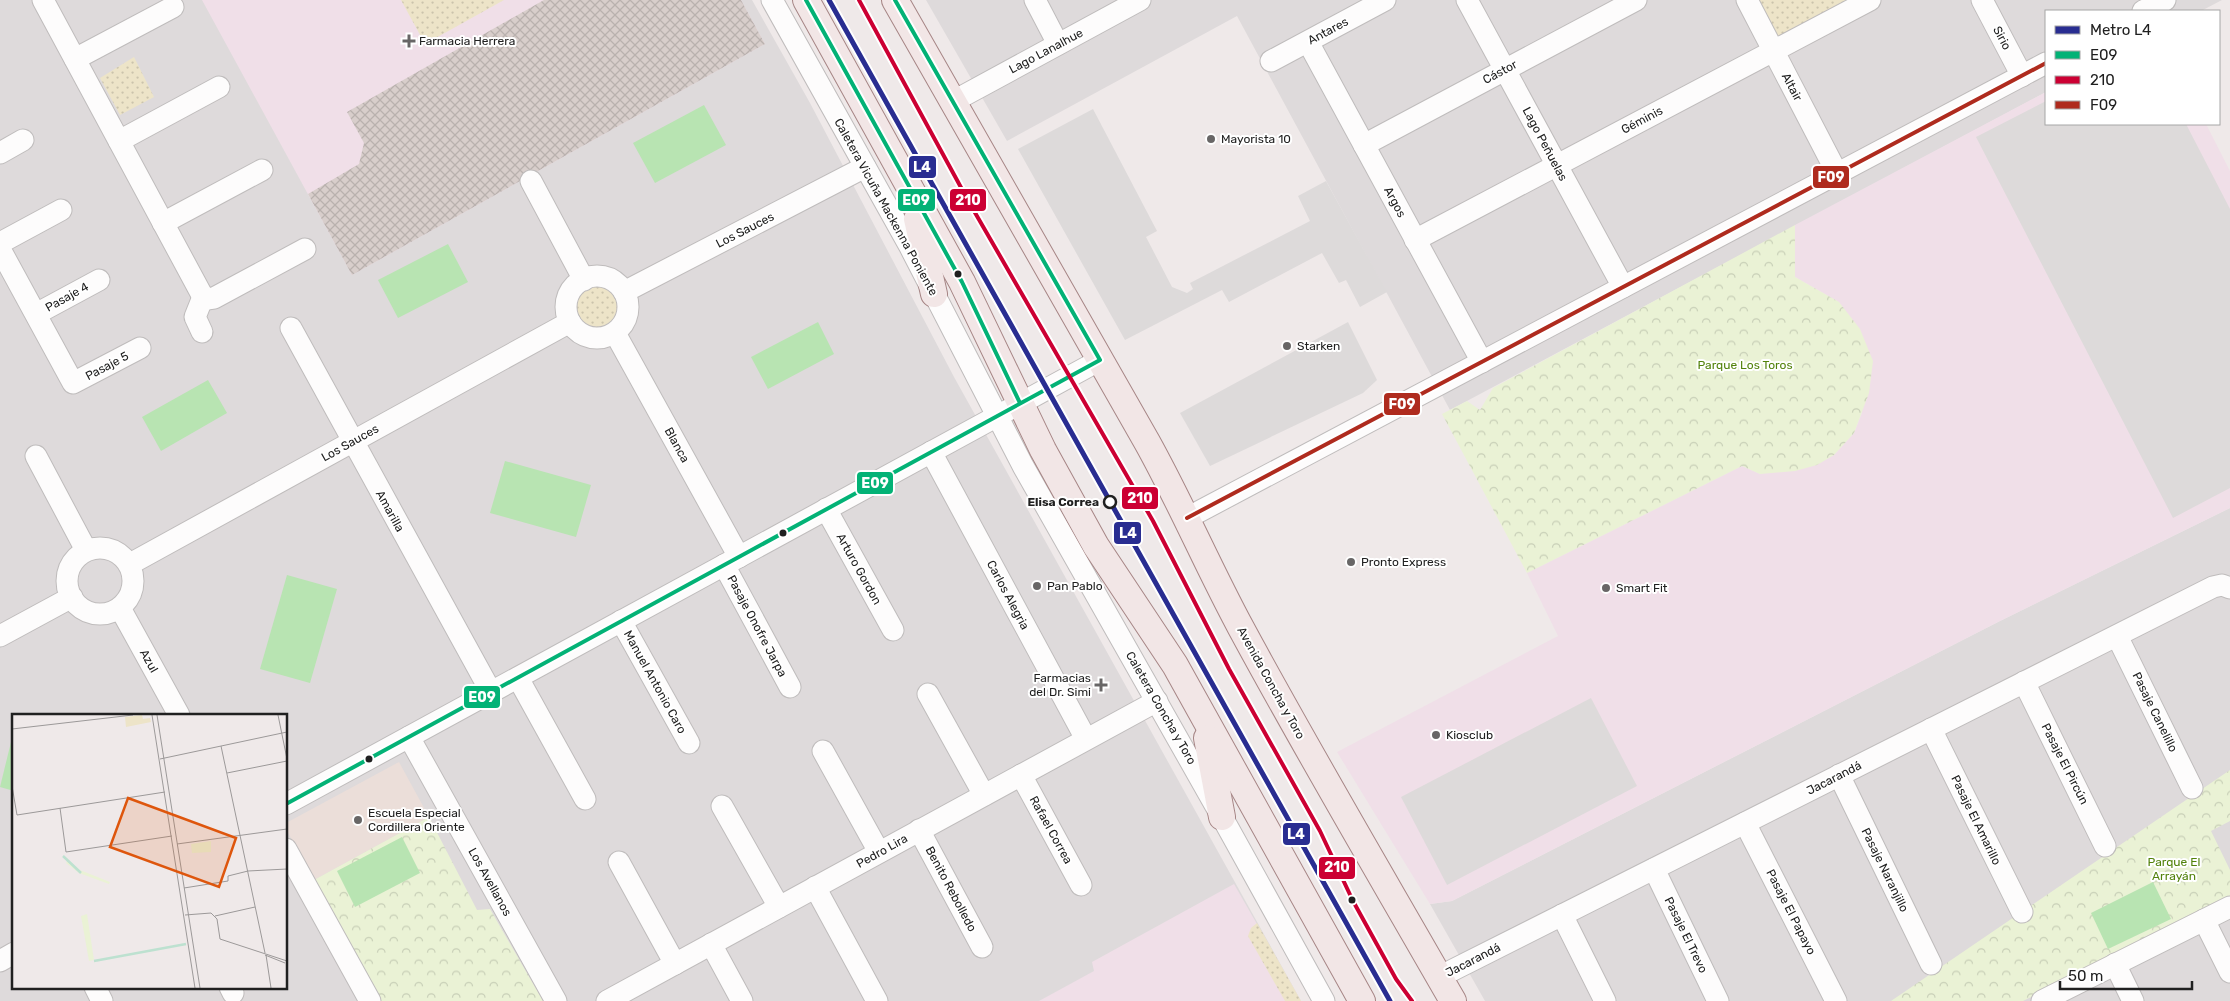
<svg xmlns="http://www.w3.org/2000/svg" width="2230" height="1001" font-family="Rubik,sans-serif">
<defs>
<pattern id="construction-cross-hatch" width="8" height="8" patternUnits="userSpaceOnUse" patternTransform="scale(1.25)"><rect width="8" height="8" fill="#d8cecb"/><path d="M0 0l8 8M0 8l8-8" fill="none" stroke="#b9b1ae"/></pattern>
<pattern id="grass-dots" width="8" height="8" patternUnits="userSpaceOnUse" patternTransform="scale(1.25)"><rect width="8" height="8" fill="#ede4c8"/><path d="M2 2h.1M6 6h.1" fill="none" stroke="#cbc3ac" stroke-width="1.8" stroke-linecap="round"/></pattern>
<pattern id="park-crowns" width="20" height="18" patternUnits="userSpaceOnUse" patternTransform="scale(1.25)"><rect width="20" height="18" fill="#eaf2d5"/><path d="M2 6a3 3 0 1 1 6 0M12 15a3 3 0 1 1 6 0" fill="none" stroke="#c8cfb7"/></pattern>
</defs>
<rect width="100%" height="100%" fill="#efe9e9"/>
<g fill="#dedadb" fill-rule="evenodd">
<path d="M0,0H752L810,103L954,377L1301,1001H0ZM14,715H286V987H14Z"/>
<polygon points="926,0 2222,0 2201,11 2046,11 2046,92 1450,410 1237,16 1007,141"/>
<polygon points="2230,508 2230,1001 1485,1001 1430,904 1452,901 1998,622"/>
</g>
<g fill="#f0dfe8">
<polygon points="202,0 741,0 765,44 352,275"/>
<polygon points="2046,92 2046,124 2206,124 2230,171 2230,508 1998,622 1452,901 1430,904 1337,752 1558,636 1527,573 1742,466 1760,474 1834,455 1854,433 1862,413 1839,302 1795,277 1795,225"/>
<polygon points="1234,884 1301,1001 1039,1001 1094,971 1092,962"/>
</g>
<polygon fill="#ebded9" points="399,762 429,817 314,880 286,829 286,823"/>
<g fill="#dddada">
<polygon points="2046,101 2046,124 2186,124 2230,209 2230,488 2173,518 1976,137"/>
<polygon points="1093,109 1157,231 1146,237 1172,287 1187,293 1193,289 1190,283 1310,221 1298,196 1326,181 1387,292 1360,307 1346,280 1339,283 1322,253 1229,302 1222,290 1125,340 1018,149"/>
<polygon points="1348,322 1377,380 1363,393 1210,466 1180,413"/>
<polygon points="1591,698 1637,786 1447,885 1401,797"/>
</g>
<polygon fill="url(#construction-cross-hatch)" points="544,0 741,0 765,44 352,275 308,194 359,164 364,143 347,112"/>
<g fill="url(#grass-dots)">
<polygon points="401,0 504,0 425,44"/>
<polygon points="1754,0 1856,0 1777,42"/>
<polygon points="134,57 154,97 120,115 100,78"/>
<circle cx="598" cy="308" r="26"/>
<polygon points="1257,923 1301,1001 1285,1001 1248,936 1251,928"/>
</g>
<g fill="url(#park-crowns)">
<polygon points="1795,225 1795,277 1839,302 1860,329 1873,361 1869,393 1854,433 1834,455 1817,465 1795,471 1760,474 1742,466 1527,573 1442,414 1467,401 1480,410 1493,388"/>
<polygon points="2230,770 2230,821 2211,831 2230,870 2230,897 2023,1001 1891,1001"/>
<polygon points="429,817 477,910 490,909 543,1001 381,1001 314,880"/>
</g>
<g fill="#b8e4b2">
<polygon points="704,105 726,145 655,183 633,143"/>
<polygon points="448,244 468,282 398,318 378,280"/>
<polygon points="818,322 834,354 768,389 751,357"/>
<polygon points="208,380 227,413 161,451 142,417"/>
<polygon points="505,461 591,485 576,537 490,513"/>
<polygon points="287,575 337,589 310,683 260,669"/>
<polygon points="12,738 14,738 14,791 0,787"/>
<polygon points="402,837 420,873 355,907 337,871"/>
<polygon points="2153,882 2171,919 2108,949 2091,913"/>
</g>
<g fill="none" stroke-linecap="round" stroke-linejoin="round">
<defs>
<g id="minor">
<polyline points="43,0 203,297 207,299 214,298 305,249"/>
<polyline points="772,0 910,247 1023,466 1222,817 1324,1001"/>
<polyline points="1035,0 1058,44"/>
<polyline points="1467,0 1623,287"/>
<polyline points="1747,0 1837,173"/>
<polyline points="1982,0 2022,76"/>
<polyline points="2143,11 2165,0"/>
<polyline points="1308,42 1482,362"/>
<polyline points="75,59 173,7"/>
<polyline points="1271,61 1385,0"/>
<polyline points="952,102 1140,0"/>
<polyline points="119,141 219,87"/>
<polyline points="1364,145 1636,0"/>
<polyline points="0,153 23,140"/>
<polyline points="531,181 584,280"/>
<polyline points="163,223 262,170"/>
<polyline points="1415,240 1870,0"/>
<polyline points="0,243 61,210"/>
<polyline points="0,249 73,383 140,348"/>
<circle cx="597" cy="307" r="31"/>
<polyline points="624,292 865,167"/>
<polyline points="36,314 99,280"/>
<polyline points="291,328 491,692"/>
<polyline points="202,332 195,317 203,297"/>
<polyline points="615,333 739,557"/>
<polyline points="931,452 1086,739"/>
<polyline points="36,456 86,550"/>
<polyline points="826,509 893,630"/>
<polyline points="1187,518 2046,63"/>
<circle cx="100" cy="581" r="33"/>
<polyline points="130,564 570,322"/>
<polyline points="724,565 790,687"/>
<polyline points="120,608 179,715"/>
<polyline points="621,621 689,743"/>
<polyline points="0,636 72,597"/>
<polyline points="2117,636 2192,788"/>
<polyline points="518,678 585,799"/>
<polyline points="2024,682 2105,846"/>
<polyline points="928,694 984,795"/>
<polyline points="1931,729 2022,912"/>
<polyline points="409,737 556,1001"/>
<polyline points="823,751 879,852"/>
<polyline points="1021,775 1081,885"/>
<polyline points="1839,775 1931,964"/>
<polyline points="286,804 1100,360"/>
<polyline points="722,806 779,907"/>
<polyline points="1745,823 1836,1001"/>
<polyline points="919,830 982,947"/>
<polyline points="286,849 370,1001"/>
<polyline points="619,862 675,964"/>
<polyline points="1654,869 1718,1001"/>
<polyline points="815,887 877,1001"/>
<polyline points="1562,915 1605,1001"/>
<polyline points="2204,920 2230,972"/>
<polyline points="711,944 742,1001"/>
<polyline points="0,961 14,953"/>
<polyline points="2115,964 2133,1001"/>
<polyline points="1439,977 2213,587 2222,585 2230,588"/>
<polyline points="95,987 102,1001"/>
<polyline points="230,987 233,993"/>
<polyline points="607,1001 1157,701"/>
<polyline points="2042,1001 2230,907"/>
</g>
<g id="major">
<polyline points="806,0 962,282 1043,450 1096,546 1175,665 1362,1001"/>
<path d="M895,0L1147,442C1181,503 1208,567 1241,628C1309,754 1382,877 1453,1001"/>
<polyline points="917,219 934,294"/>
<polyline points="1207,738 1222,817"/>
</g>
</defs>
<use href="#minor" stroke="#bfbcbc" stroke-width="23"/>
<use href="#major" stroke="#a68585" stroke-width="28"/>
<use href="#minor" stroke="#fdfcfc" stroke-width="21"/>
<use href="#major" stroke="#f2e6e6" stroke-width="26"/>
<defs>
<g id="bus-1">
<polyline points="806,0 962,282 1020,403"/>
<polyline points="286,804 1100,360 895,0"/>
</g>
<polyline id="bus-2" points="859,0 970,204 1153,521 1229,669 1320,831 1353,901 1396,979 1412,1001"/>
<polyline id="bus-3" points="1187,518 2046,63"/>
</defs>
<use href="#bus-1" stroke="#fff" stroke-width="8"/>
<use href="#bus-2" stroke="#fff" stroke-width="8"/>
<use href="#bus-3" stroke="#fff" stroke-width="8"/>
<use href="#bus-1" stroke="#03b276" stroke-width="4"/>
<use href="#bus-2" stroke="#c03" stroke-width="4"/>
<use href="#bus-3" stroke="#af2b1e" stroke-width="4"/>
<defs>
<polyline id="metro-1" points="829,0 1390,1001"/>
</defs>
<use href="#metro-1" stroke="#fff" stroke-width="9"/>
<use href="#metro-1" stroke="#292d91" stroke-width="5"/>
</g>
<g fill="#686666" stroke="#fff" stroke-width="2">
<path d="M406.5 33.5h5v5h5v5h-5v5h-5v-5h-5v-5h5z"/>
<circle cx="1211" cy="139" r="5"/>
<circle cx="1287" cy="346" r="5"/>
<circle cx="1351" cy="562" r="5"/>
<circle cx="1037" cy="586" r="5"/>
<circle cx="1606" cy="588" r="5"/>
<path d="M1098.5 677.5h5v5h5v5h-5v5h-5v-5h-5v-5h5z"/>
<circle cx="1436" cy="735" r="5"/>
<circle cx="358" cy="820" r="5"/>
</g>
<g fill="#202020" stroke="#fff" stroke-width="2">
<circle cx="958" cy="274" r="4.5"/>
<circle cx="783" cy="533" r="4.5"/>
<circle cx="369" cy="759" r="4.5"/>
<circle cx="1352" cy="900" r="4.5"/>
</g>
<circle fill="#fff" stroke="#202020" stroke-width="2.5" cx="1110" cy="502" r="6"/>
<g text-anchor="middle" stroke-width="4" stroke-linejoin="round" paint-order="stroke">
<g font-size="12" fill="#202020" stroke="#fff">
<text transform="translate(1328 31) rotate(-28)" y="4">Antares</text>
<text transform="translate(2002 38) rotate(62)" y="4">Sirio</text>
<text transform="translate(1046 51) rotate(-28)" y="4">Lago Lanalhue</text>
<text transform="translate(1500 72) rotate(-28)" y="4">Cástor</text>
<text transform="translate(1792 87) rotate(62)" y="4">Altair</text>
<text transform="translate(1642 120) rotate(-28)" y="4">Géminis</text>
<text transform="translate(1545 144) rotate(62)" y="4">Lago Peñuelas</text>
<text transform="translate(1395 202) rotate(62)" y="4">Argos</text>
<text transform="translate(886 207) rotate(61)" y="4">Caletera Vicuña Mackenna Poniente</text>
<text transform="translate(745 230) rotate(-27)" y="4">Los Sauces</text>
<text transform="translate(67 297) rotate(-29)" y="4">Pasaje 4</text>
<text transform="translate(107 366) rotate(-28)" y="4">Pasaje 5</text>
<text transform="translate(350 443) rotate(-29)" y="4">Los Sauces</text>
<text transform="translate(677 445) rotate(61)" y="4">Blanca</text>
<text transform="translate(390 511) rotate(61)" y="4">Amarilla</text>
<text transform="translate(859 569) rotate(61)" y="4">Arturo Gordon</text>
<text transform="translate(1008 595) rotate(62)" y="4">Carlos Alegria</text>
<text transform="translate(757 626) rotate(62)" y="4">Pasaje Onofre Jarpa</text>
<text transform="translate(149 661) rotate(61)" y="4">Azul</text>
<text transform="translate(655 682) rotate(61)" y="4">Manuel Antonio Caro</text>
<text transform="translate(1271 683) rotate(61)" y="4">Avenida Concha y Toro</text>
<text transform="translate(1161 708) rotate(60)" y="4">Caletera Concha y Toro</text>
<text transform="translate(2155 712) rotate(64)" y="4">Pasaje Canelillo</text>
<text transform="translate(2065 764) rotate(63)" y="4">Pasaje El Pircún</text>
<text transform="translate(1834 778) rotate(-27)" y="4">Jacarandá</text>
<text transform="translate(1976 820) rotate(64)" y="4">Pasaje El Amarillo</text>
<text transform="translate(1051 830) rotate(61)" y="4">Rafael Correa</text>
<text transform="translate(882 851) rotate(-29)" y="4">Pedro Lira</text>
<text transform="translate(1885 870) rotate(64)" y="4">Pasaje Naranjillo</text>
<text transform="translate(490 882) rotate(61)" y="4">Los Avellanos</text>
<text transform="translate(951 889) rotate(62)" y="4">Benito Rebolledo</text>
<text transform="translate(1791 912) rotate(63)" y="4">Pasaje El Papayo</text>
<text transform="translate(1686 935) rotate(64)" y="4">Pasaje El Trevo</text>
<text transform="translate(1473 960) rotate(-27)" y="4">Jacarandá</text>
</g>
<g font-size="12" fill="#202020" stroke="#fff" text-anchor="start">
<text x="419" y="45">Farmacia Herrera</text>
<text x="1221" y="143">Mayorista 10</text>
<text x="1297" y="350">Starken</text>
<text x="1361" y="566">Pronto Express</text>
<text x="1047" y="590">Pan Pablo</text>
<text x="1616" y="592">Smart Fit</text>
<text x="1091" y="682" text-anchor="end">Farmacias<tspan x="1091" dy="14">del Dr. Simi</tspan></text>
<text x="1446" y="739">Kiosclub</text>
<text x="368" y="817">Escuela Especial<tspan x="368" dy="14">Cordillera Oriente</tspan></text>
</g>
<g font-size="12" fill="#52820b" stroke="#fff">
<text x="1745" y="369">Parque Los Toros</text>
<text x="2174" y="866">Parque El<tspan x="2174" dy="14">Arrayán</tspan></text>
</g>
<g font-size="12" font-weight="bold" fill="#202020" stroke="#fff" text-anchor="end">
<text x="1099" y="506">Elisa Correa</text>
</g>
</g>
<g transform="translate(12 714)">
<rect width="275" height="275" fill="#efe9e9"/>
<path d="M130,1L131,5L138,4L139,8L114,13L113,3Z" fill="#ede4c8"/>
<path d="M199,127V138L180,139L179,130ZM56,146L68,156L98,168L97,170L67,159L54,149ZM75,200L82,246L77,247L69,202Z" fill="#eaf2d5"/>
<path fill="none" stroke="#bde1d0" stroke-width="2.5" d="M51,142L69,159M82,247L174,230"/>
<path fill="none" stroke="#9c9999" stroke-width="1" d="M140,1L183,274M145,1L188,274M266,1L275,45M0,15L121,1M209,32L253,239M148,45L275,18M215,59L275,47M0,72L5,101L153,78M48,94L54,138L160,122M165,130L275,115M216,167V162L236,157L275,155M172,174L216,167M173,201L199,199L205,205L208,225L275,247M203,202L243,193M253,241L273,249M254,241L259,274"/>
<path fill="#de560d" fill-opacity="0.15" stroke="#de560d" stroke-width="2.5" d="M116,84L224,124L207,173L98,133Z"/>
<rect width="275" height="275" fill="none" stroke="#202020" stroke-width="2.5"/>
</g>
<g stroke="#fff" stroke-width="2">
<rect x="908" y="155" width="29" height="24" rx="5" fill="#292d91"/>
<rect x="1812" y="165" width="38" height="24" rx="5" fill="#af2b1e"/>
<rect x="897" y="188" width="39" height="24" rx="5" fill="#03b276"/>
<rect x="949" y="188" width="38" height="24" rx="5" fill="#c03"/>
<rect x="1383" y="392" width="38" height="24" rx="5" fill="#af2b1e"/>
<rect x="856" y="471" width="38" height="24" rx="5" fill="#03b276"/>
<rect x="1121" y="486" width="38" height="24" rx="5" fill="#c03"/>
<rect x="1113" y="521" width="29" height="24" rx="5" fill="#292d91"/>
<rect x="463" y="685" width="38" height="24" rx="5" fill="#03b276"/>
<rect x="1282" y="822" width="29" height="24" rx="5" fill="#292d91"/>
<rect x="1318" y="856" width="38" height="24" rx="5" fill="#c03"/>
</g>
<g font-size="14" text-anchor="middle" font-weight="bold" fill="#fff">
<text x="922" y="172">L4</text>
<text x="1831" y="182">F09</text>
<text x="916" y="205">E09</text>
<text x="968" y="205">210</text>
<text x="1402" y="409">F09</text>
<text x="875" y="488">E09</text>
<text x="1140" y="503">210</text>
<text x="1128" y="538">L4</text>
<text x="482" y="702">E09</text>
<text x="1296" y="839">L4</text>
<text x="1337" y="872">210</text>
</g>
<rect x="2045" y="10" width="175" height="115" fill="#ffffff" stroke="#a6a6a6"/>
<rect x="2055" y="26" width="25" height="8" fill="#292d91" stroke="#a6a6a6"/>
<text x="2090" y="35" font-size="15" fill="#202020">Metro L4</text>
<rect x="2055" y="51" width="25" height="8" fill="#03b276" stroke="#a6a6a6"/>
<text x="2090" y="60" font-size="15" fill="#202020">E09</text>
<rect x="2055" y="76" width="25" height="8" fill="#cc0033" stroke="#a6a6a6"/>
<text x="2090" y="85" font-size="15" fill="#202020">210</text>
<rect x="2055" y="101" width="25" height="8" fill="#af2b1e" stroke="#a6a6a6"/>
<text x="2090" y="110" font-size="15" fill="#202020">F09</text>
<path d="M2060 981v8h132v-8" fill="none" stroke="#202020" stroke-width="2.5"/>
<text x="2068" y="981" font-size="15" fill="#202020" stroke="#ffffff" stroke-width="4" paint-order="stroke">50 m</text>
</svg>
